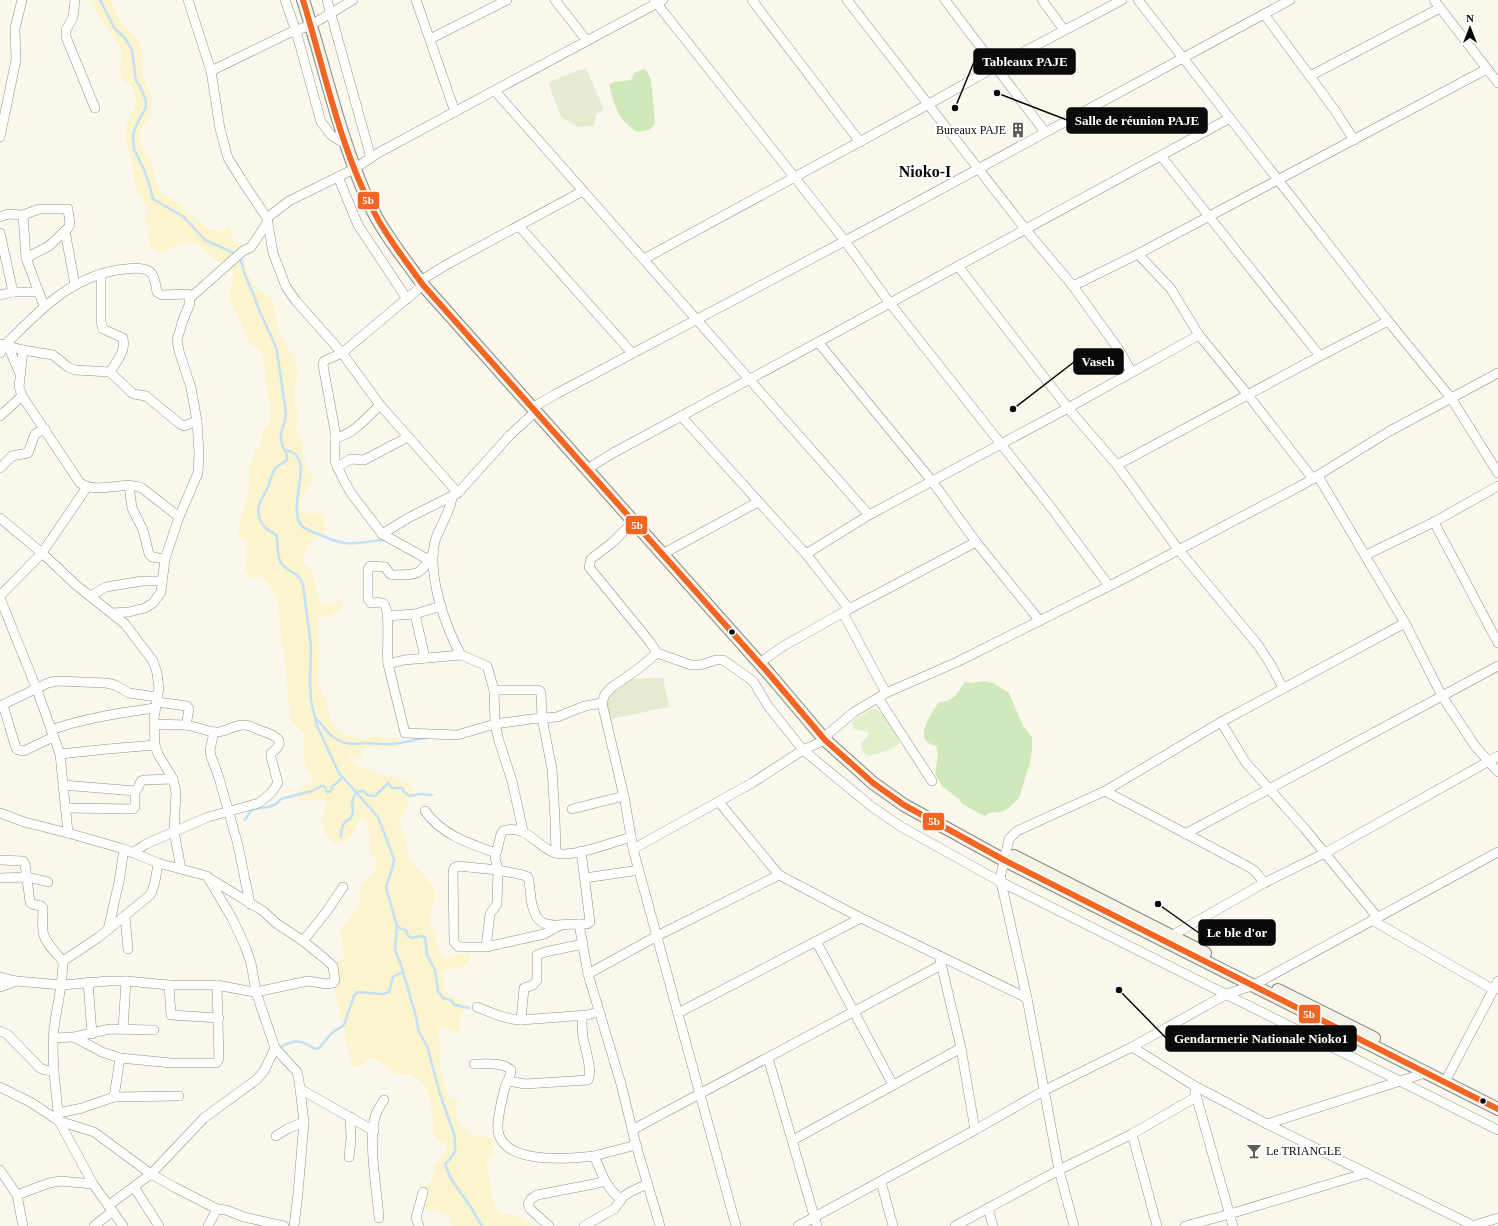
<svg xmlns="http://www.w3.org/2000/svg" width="1498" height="1226" font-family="'Times New Roman',serif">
<rect width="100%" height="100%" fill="#faf8ed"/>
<path fill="#e1f0cc" d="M876,709C886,717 901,730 899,744L886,751L869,756C863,753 861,750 861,743L868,736V732L853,729L852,721L870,710Z"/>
<g fill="#d0e8ba">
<path d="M644,69L648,73L651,79L655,124L649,130L637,132C618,120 614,105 609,85L614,82L631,80L634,73Z"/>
<path d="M984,681L993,683L1009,693L1023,726L1032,737V751L1030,762L1019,798L1009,808L1002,812L989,813L985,816L962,804L960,800L942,786L935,774L938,754L936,746C933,745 929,744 927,742C917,733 934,710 939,702C954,702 957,693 965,682L972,683Z"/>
</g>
<path fill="#fcf4cd" d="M91,0H111L119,19L138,40L141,48L143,77L152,96L151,115L141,129L139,140L154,168L159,191L164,195L174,200L210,230L222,232L228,226L232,230L233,240L242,251L246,268L252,282L258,289L270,297L274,304L277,325L279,334L294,357L298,372L293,397L298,414L296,429L302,441L303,455L311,474L312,480L300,501L302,513H323L326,532C311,540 304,544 304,563L313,573L317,588L318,601C326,607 331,603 340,600L342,602L343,605L340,610L328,616L320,617C315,628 319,641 319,652C320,663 318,674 317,684C327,695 324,700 329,712C330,716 332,723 335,726C340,733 354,739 362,739C366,740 369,736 374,736C382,737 389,739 398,738L399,746C386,749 375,746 363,748L362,757L358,758L349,755L348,757C359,768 375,771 390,776C396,778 401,782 408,782L414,792L399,822L405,836L409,858L433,886L435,893L434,904L430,916V923L436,933V941L439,950L446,958C454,957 460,952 468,953L470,957L467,965C459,969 448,968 443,972C444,977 443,983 444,988C447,998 462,996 465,1007C459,1017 459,1018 461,1030L458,1034L441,1026L438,1029C440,1041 440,1052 440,1064C440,1073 447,1089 449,1098L457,1100L459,1105L455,1107L457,1121L474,1136L489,1137L493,1140V1155L486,1162C492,1177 490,1194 495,1209L505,1214H512L535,1226H451C455,1210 432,1215 425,1208C421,1204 419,1199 418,1194L422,1188L433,1180C434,1170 434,1163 443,1157L447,1145L438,1140L434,1135L431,1107L427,1090L422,1083L410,1074H395C391,1070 386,1067 382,1064C377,1059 376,1057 368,1058L364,1065L352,1066L330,970L331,964L344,959C346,948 337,938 341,929C345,922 353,916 357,909C361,902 360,893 361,885L373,873L378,863L370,852V836L364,818H359C357,821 358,824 356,828C355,835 348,839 342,843C326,846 321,826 323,813C324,810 326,807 327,804L325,800H298L297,791L312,782L313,777C301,766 303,749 305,734L291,722L285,668L284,646L282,644C280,622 281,589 260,576L251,579L245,568L247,561L246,543L241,538L238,530L249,490L250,466L254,451L260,445L261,435L271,419L263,356L258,348L252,345L249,342C246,334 228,297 229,292C230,289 233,284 234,281C233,276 232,267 226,265C222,262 217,263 213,258C211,256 209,253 207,251C193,239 178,240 166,253H159L150,248L147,237L149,232C146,224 142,217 148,209L135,186L131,159L126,143L125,135L127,123L134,108L136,100L133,95V88L122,79L120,69L123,54L120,47L101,19Z"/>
<g fill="#e4ebd1">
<polygon points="586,68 604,110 596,114 594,126 578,127 561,117 549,85 552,81"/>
<polygon points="663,678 669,707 606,720 605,694 623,679"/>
</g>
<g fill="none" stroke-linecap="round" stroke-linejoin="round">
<g stroke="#c2e1f5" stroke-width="2.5">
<polyline points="100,0 115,29 125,38 132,50 136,81 140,86 146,101 146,107 135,128 133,137 134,149 145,172 150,187 153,199 184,217 205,240 236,254"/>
<path d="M240,257L245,275L253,293L259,310L276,347L278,358L286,413C286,423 280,429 281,439C281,447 288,452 287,460C284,463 280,464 277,467C271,472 271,480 268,487C261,501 252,510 264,526C267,531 272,531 276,535C279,544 276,555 281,563C288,573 299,571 303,585L311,646L310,681L311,700L317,726L339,773L378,817L394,859L393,866L386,887L397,926L395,950L401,965L415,1013L419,1032L427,1046L440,1094L455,1137C454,1141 456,1145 455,1150C454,1156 449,1160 445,1164L451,1179L470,1206L482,1226"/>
<path d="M285,450C289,451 294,452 296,455C310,470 287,510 302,526C306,530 313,532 318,534C327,538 336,542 345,543C359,545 371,540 385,540"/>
<path d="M316,719C323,724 326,732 333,737C347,746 352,744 368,743C375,743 382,745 390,744C402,744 414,739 426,738"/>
<polyline points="245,820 250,812 254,809 269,807 276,804 281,799 312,791 321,786 324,786 327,792 331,791 333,786 342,778"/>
<path d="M341,836C342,827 342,822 351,818L353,812L352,802L356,792L363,791L368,795L375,796L388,783L392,788H402L404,792L410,796L420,794L432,795"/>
<polyline points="397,926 401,929 406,930 408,936 412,938 421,936 425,937 427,955 435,970 438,991 443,998 451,1000 454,1005 469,1008"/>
<path d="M279,1048C295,1039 300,1039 315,1049L319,1048L332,1033L344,1025L354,996L357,992L383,994L389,992L393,977L402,972"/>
</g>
<defs>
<g id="street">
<polyline points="75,0 73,17 66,30 66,37 95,108"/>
<polyline points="188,0 211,71 220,129 228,158 241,179 267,218 273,253 286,287 296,301 342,353 380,405 458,493"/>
<polyline points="285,0 296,31 321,122 331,135 345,144"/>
<polyline points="327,0 371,158"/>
<polyline points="416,0 455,112"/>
<polyline points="555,0 587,41"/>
<polyline points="654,0 845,241 889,302 1053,510 1109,586"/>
<polyline points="752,0 860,142"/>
<polyline points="847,0 1026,230 1073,286 1119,350 1131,371"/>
<polyline points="945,0 1045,132"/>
<polyline points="1042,0 1064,30"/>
<polyline points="1138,0 1388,321 1451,398 1498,473"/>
<polyline points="1434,0 1498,83"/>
<polyline points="1264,14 1334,109 1354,140"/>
<polyline points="430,39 507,0"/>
<polyline points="211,71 289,33 311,25 353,0"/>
<polyline points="1310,76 1440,8"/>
<polyline points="495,91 869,515"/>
<polyline points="0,137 16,60 15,28 22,0"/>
<polyline points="1161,156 1320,356"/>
<polyline points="338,177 358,225 407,299"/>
<polyline points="23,215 26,258 44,306"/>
<polyline points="0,217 8,214 23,215 39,209 68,209 70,224 68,228 49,246 26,258"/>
<polyline points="267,218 289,201 354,169 378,153 663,0"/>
<polyline points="519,226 632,353"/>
<polyline points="65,231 75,285"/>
<polyline points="0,233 13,292"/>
<polyline points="1138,254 1171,289 1199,335 1248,395 1313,479"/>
<polyline points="644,259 929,104 995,67 1122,0"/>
<polyline points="958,266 1068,408 1117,465 1178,549 1258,645 1271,665 1283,688"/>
<path d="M101,274V322L103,329L123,338C126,351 117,361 110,372"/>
<polyline points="425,278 446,265 583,191"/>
<polyline points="423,285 342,353 324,361 323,365 335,431 335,461 343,479 351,493 382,534 429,560"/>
<polyline points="1073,286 1138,254 1487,69"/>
<polyline points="0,295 13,292 38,292"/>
<polyline points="190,298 243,251 251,247 267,223"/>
<polyline points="818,342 932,481 976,542 1040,621"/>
<polyline points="1,344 23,350 53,355 68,367 75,370 110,372 131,392 134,394 146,396 180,424 184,426 197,421"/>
<polyline points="8,346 20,374"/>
<path d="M23,350L19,387L22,396L80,483C98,495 123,480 142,488L179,517"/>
<path d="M0,353L5,345C41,309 73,274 126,269C134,268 147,267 152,274C155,278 156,287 157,292L162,295L188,294L190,303L183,320L177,340L179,351L191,388L197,421L199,453L198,473L179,517L165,559L161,592L153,603L145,608L129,612L112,613"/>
<polyline points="537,405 556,394 845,241 1290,0"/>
<polyline points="0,416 22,396"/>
<polyline points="681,416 806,554 849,609"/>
<path d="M335,438C354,434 366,418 380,405"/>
<polyline points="1117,465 1320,356 1388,321"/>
<path d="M592,466L613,453C819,342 1025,230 1230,118"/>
<polyline points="337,467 351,459 364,460 408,437"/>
<polyline points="0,468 12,456 28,453 35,434 45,429"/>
<polyline points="1318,476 1405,623 1442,696 1475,746 1498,772"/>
<polyline points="129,485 132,508 143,530 149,554 152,557 165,559"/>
<path d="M453,495C451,503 449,511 445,518C442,526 437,533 435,541C427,575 445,626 461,655"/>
<polyline points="0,518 42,553 76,585 125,624 153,661 157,673 159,688 154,718 155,745 158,754 173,779 176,792 174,831 181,869"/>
<polyline points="633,522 613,542 591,559 589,567 650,642 657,653"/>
<polyline points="1434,522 1498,643"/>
<polyline points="382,534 408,518 458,493 509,436 536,411"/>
<polyline points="668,551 758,502"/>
<polyline points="806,554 869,515 1068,408 1199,335"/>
<polyline points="1366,555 1434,522 1498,486"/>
<polyline points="0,596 42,553 87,487"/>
<polyline points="90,596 106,587 142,581 162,581"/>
<polyline points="0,598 37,690 60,754 68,833"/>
<polyline points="843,613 886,693"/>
<polyline points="415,614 425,658"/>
<polyline points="387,616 415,614 441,606"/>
<polyline points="765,659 782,647 849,609 976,542"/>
<path d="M388,664C386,652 391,611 384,604C381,601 375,603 371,603L368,599V569L370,566L385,567L390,574L394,575C418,575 421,575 433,553"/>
<polyline points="494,690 537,690 540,691 541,693 542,718 552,769 555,819 556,853"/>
<polyline points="878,698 932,781"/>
<polyline points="157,702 187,706 189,709 186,725"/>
<polyline points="3,705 16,748 18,750 24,751 53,737"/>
<polyline points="0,706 48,683 57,681 106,683 115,685 129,693 157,697"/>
<polyline points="1221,722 1246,763 1305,829 1378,918"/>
<path d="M51,730C84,718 120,713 155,708"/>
<polyline points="214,732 210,750 211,756 219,778 238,845 250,904"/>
<polyline points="60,754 108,749 155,745"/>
<polyline points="63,785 135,791 138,788 141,781 144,780 173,779"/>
<polyline points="1105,791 1247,866 1255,871 1264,883"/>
<polyline points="719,802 779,875 861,918 1027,998"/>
<polyline points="66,808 133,809 135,807 135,791"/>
<polyline points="572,809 624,796"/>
<path d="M425,811C442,835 470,844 496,853"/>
<polyline points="0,813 24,822 68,833 124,849 158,863 207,876 232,918 245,946 251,963 256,992 275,1048 264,1071 256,1080 204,1118 151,1174 109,1205"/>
<polyline points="523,831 512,781 499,741 495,724 494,690 487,666 461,655 404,660 388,664 405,733 457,735 495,724 531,719 557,717 585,706 602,703"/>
<polyline points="1185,834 1498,666"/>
<path d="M631,837C613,842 573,858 555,853C537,847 526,823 503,831L501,834L495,858L498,870L523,875L528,877C530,884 530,892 531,899C536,933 553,924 579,924L588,974L621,1084L636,1145L660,1226"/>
<polyline points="633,849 752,783 803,750 825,740 829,733 854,712 886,693 957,662 1127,577 1304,484 1388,432 1498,373"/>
<path d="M132,853L146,844L208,817L259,803L271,793L278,783L271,757V753C290,740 272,734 259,730C255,728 249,725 244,725C234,724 226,733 215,732C205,731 195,726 185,725C175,724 164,725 154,724"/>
<path d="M0,860L23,861L25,864L30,902L32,904L41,906L43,908C43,916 42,924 43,931C44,942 56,953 63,961"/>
<path d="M158,863C156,874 156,885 150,895L99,937L63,961C63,984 57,1005 54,1028C51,1059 56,1090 59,1121L94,1132L151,1174L174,1187L217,1209L226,1210L244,1217L284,1226"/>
<polyline points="0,878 28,877 48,882"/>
<polyline points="585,878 639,870"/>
<polyline points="125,916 128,949"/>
<polyline points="1372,920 1494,990"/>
<polyline points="579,924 587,924 590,922 581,851"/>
<polyline points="108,930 119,882 124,849"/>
<polyline points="1171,936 1264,883 1325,853 1498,756"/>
<polyline points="303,941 327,911 343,887"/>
<polyline points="816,941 893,1085"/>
<polyline points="486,947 490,914 497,904 498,870 458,866 454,868 453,872 454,942 459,947 486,947 544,934 561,925"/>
<polyline points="940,959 961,1048 975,1130"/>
<polyline points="588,974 657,936 779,875"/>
<polyline points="0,977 16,981"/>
<polyline points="88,982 92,1034"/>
<polyline points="169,985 171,1015 219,1018"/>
<polyline points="0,987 16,981 62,985 109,981 126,981 169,985 217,985 248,991 256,992 308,981 327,984 333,983 335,980 333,966 324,958 303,941 276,923 263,911 209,878"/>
<path d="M477,1007C492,1013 505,1019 521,1020L587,1015L598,1012"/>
<polyline points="678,1013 861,918"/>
<polyline points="521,1020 524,988 533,985 537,980 537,955 545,952 583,944"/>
<polyline points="123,1029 126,981"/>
<polyline points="0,1031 7,1034 40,1068 45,1070 54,1071"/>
<polyline points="74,1037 102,1052 120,1058 171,1063 216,1063 219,1059 217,985"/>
<polyline points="54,1038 74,1037 110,1029 154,1030"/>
<polyline points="1132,1047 1193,1085 1267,1124 1474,1226"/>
<polyline points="275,1048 297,1072 299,1081 304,1122 298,1193 294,1226"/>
<polyline points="768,1058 817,1226"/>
<path d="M474,1064C485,1064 503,1062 511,1070C511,1077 507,1081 505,1087C502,1099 499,1112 498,1123C493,1166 568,1159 594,1156"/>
<polyline points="1448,1076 1498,981"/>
<path d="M508,1081L525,1084L588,1080C593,1070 585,1049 583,1037C582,1030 582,1022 582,1015"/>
<polyline points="0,1087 32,1103 59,1121 93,1184 123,1226"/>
<polyline points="300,1089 374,1131"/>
<polyline points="1195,1092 1233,1226"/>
<polyline points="114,1097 179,1096"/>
<polyline points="59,1113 82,1108 114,1097 120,1058"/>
<polyline points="1267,1124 1425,1073"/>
<polyline points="632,1130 941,965"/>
<polyline points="1132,1134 1157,1226"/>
<polyline points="276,1136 287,1129 304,1122"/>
<polyline points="793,1140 961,1048"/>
<polyline points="349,1157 351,1139 350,1117"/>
<polyline points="0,1170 17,1195 23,1226"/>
<polyline points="605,1181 612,1191 621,1200"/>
<polyline points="881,1182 893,1226"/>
<polyline points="134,1187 159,1226"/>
<polyline points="17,1195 49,1183 60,1181 93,1184"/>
<polyline points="988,1208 993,1226"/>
<path d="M379,1218C377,1191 368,1142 375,1117C377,1110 380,1106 384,1100"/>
<polyline points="94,1226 113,1211"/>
<polyline points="208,1226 217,1209"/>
<polyline points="419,1226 416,1218 423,1192"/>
<polyline points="549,1226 530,1209 528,1204 531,1199 537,1195 594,1184 605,1181 594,1156 636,1145"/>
<polyline points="584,1226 614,1209 624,1196 630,1192 647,1184"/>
<polyline points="736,1226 633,849 625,801 602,703 605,694 612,687 638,669 657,653 691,665 700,665 716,660 723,660 753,681 768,706 803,750 871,806 900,826 1001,882 1498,1130"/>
<polyline points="798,1226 975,1130 1045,1090 1132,1047 1227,994 1252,986 1498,852"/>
<polyline points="955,1226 1059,1170 1132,1134 1196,1097"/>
<polyline points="1074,1226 1059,1170 1027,998 1001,882 1001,874 1009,839 1017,831 1105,791 1221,722 1405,623"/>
<polyline points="1185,1226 1230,1214 1366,1173"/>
<polyline points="1472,1226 1498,1218"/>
</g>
<g id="secondary">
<path d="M303,0C325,67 339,137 368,201C382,232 404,258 423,285L770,675L825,740L873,783L904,805L1004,860L1498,1109"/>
<polyline points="1014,856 1205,953"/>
<polyline points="1278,990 1374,1038"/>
</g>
</defs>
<use href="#street" stroke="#92918c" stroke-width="10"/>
<use href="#secondary" stroke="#898883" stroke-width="14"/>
<use href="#street" stroke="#fefefc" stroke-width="9"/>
<use href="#secondary" stroke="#f4f3e7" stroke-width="12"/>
<defs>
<path id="bus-1" d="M303,0C324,68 340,149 374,212C387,238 406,261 423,285L770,675L825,740L873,783L904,805L1004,860L1498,1109"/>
</defs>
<use href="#bus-1" stroke="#fff" stroke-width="9"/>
<use href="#bus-1" stroke="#f26522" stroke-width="6"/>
</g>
<defs>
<symbol id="building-bare" viewBox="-9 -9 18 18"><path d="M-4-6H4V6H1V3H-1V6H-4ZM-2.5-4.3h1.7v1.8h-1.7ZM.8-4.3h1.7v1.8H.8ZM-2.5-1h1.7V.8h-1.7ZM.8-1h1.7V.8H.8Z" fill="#5e5d59" stroke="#fff" stroke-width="2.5" paint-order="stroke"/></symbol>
<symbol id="bar-bare" viewBox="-9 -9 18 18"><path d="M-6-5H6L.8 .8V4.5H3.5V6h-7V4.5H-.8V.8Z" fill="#5e5d59" stroke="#fff" stroke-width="2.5" paint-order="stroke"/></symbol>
</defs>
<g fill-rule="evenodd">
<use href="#building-bare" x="1007" y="119" width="22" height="22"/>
<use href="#bar-bare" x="1243" y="1140" width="22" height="22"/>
</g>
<g fill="#0a0a0a" stroke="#fff" stroke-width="1.5">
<circle cx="732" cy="632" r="3.5"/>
<circle cx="1483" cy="1101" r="3.5"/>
</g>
<g text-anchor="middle" stroke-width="4" stroke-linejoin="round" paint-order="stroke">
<g font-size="12" fill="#0a0a0a" stroke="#fff" text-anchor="end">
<text x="1006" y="134">Bureaux PAJE</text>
<text x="1266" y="1155" text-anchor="start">Le TRIANGLE</text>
</g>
<g font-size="16" font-weight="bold" fill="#0a0a0a" stroke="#fff">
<text x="925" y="177">Nioko-I</text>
</g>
</g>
<path fill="none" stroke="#0a0a0a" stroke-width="1.5" d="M955 108L974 62M997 93L1067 120M1013 409L1074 362M1158 904L1199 933M1119 990L1166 1038"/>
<g fill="#0a0a0a" stroke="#fff" stroke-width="1.5">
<circle cx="955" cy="108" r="4"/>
<circle cx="997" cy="93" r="4"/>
<circle cx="1013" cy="409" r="4"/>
<circle cx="1158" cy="904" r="4"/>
<circle cx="1119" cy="990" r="4"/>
</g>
<g fill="#0a0a0a" stroke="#0a0a0a" stroke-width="1.5">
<rect x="974" y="49" width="101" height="25" rx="4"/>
<rect x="1067" y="108" width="140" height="25" rx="4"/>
<rect x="1074" y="349" width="49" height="25" rx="4"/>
<rect x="1199" y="920" width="76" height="25" rx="4"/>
<rect x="1166" y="1026" width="190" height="25" rx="4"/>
</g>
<g font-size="13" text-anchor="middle" font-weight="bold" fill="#fff">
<text x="1025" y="66">Tableaux PAJE</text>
<text x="1137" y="125">Salle de réunion PAJE</text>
<text x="1098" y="366">Vaseh</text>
<text x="1237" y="937">Le ble d'or</text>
<text x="1261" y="1043">Gendarmerie Nationale Nioko1</text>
</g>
<g stroke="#fff" stroke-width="1.5">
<rect x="357" y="191" width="23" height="19" rx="4" fill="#f26522"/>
<rect x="625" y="515" width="23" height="20" rx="4" fill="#f26522"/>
<rect x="922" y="812" width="23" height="19" rx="4" fill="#f26522"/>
<rect x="1298" y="1004" width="23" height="20" rx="4" fill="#f26522"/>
</g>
<g font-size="11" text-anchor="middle" font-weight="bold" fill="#fff">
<text x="368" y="204">5b</text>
<text x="637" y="529">5b</text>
<text x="934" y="825">5b</text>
<text x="1309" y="1018">5b</text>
</g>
<g transform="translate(1470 28)" stroke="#ffffff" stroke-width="3" paint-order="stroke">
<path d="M0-3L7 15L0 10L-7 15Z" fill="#0a0a0a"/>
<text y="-6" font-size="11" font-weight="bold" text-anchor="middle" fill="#0a0a0a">N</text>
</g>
</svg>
